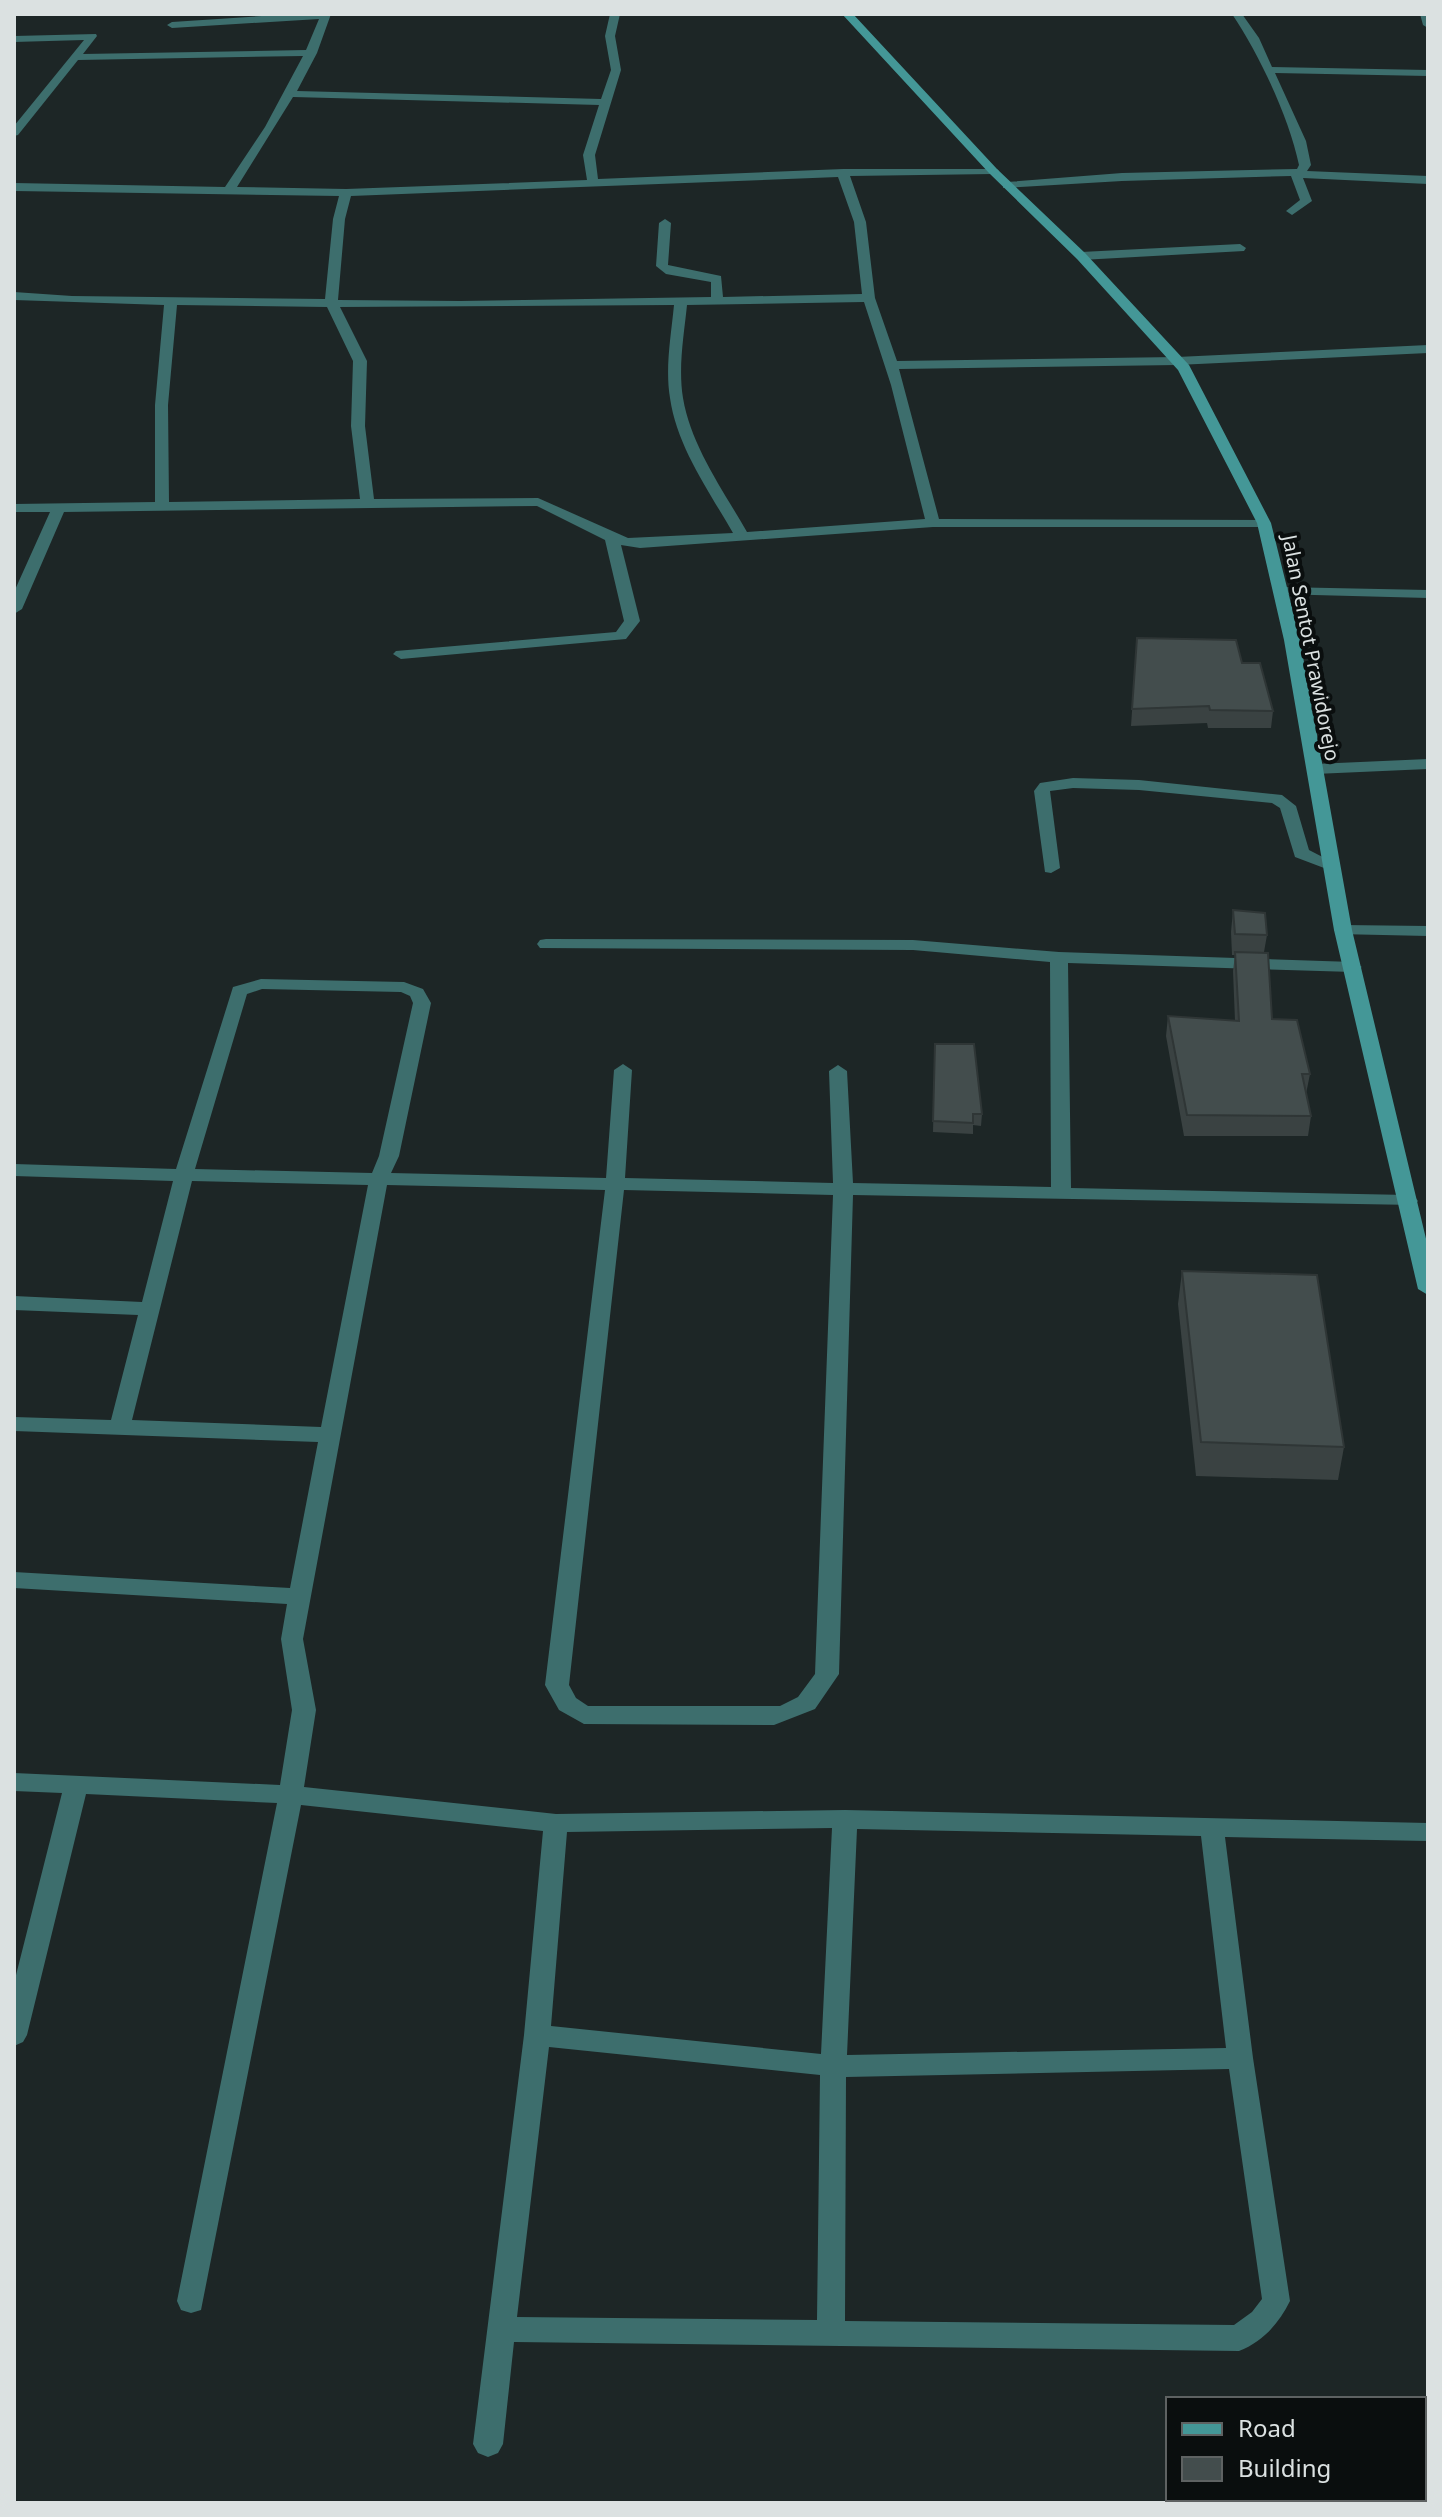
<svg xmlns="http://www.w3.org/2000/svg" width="1442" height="2517" font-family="'Noto Sans',sans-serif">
<rect width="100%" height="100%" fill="#1d2626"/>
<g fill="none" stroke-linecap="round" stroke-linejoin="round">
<g fill="#3d6e6d" fill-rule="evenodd">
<polygon points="1428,759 1428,769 1315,774 1307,769 1315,764"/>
<polygon points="1343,925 1428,926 1428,936 1337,934 1334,930 1337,926"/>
</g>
<g fill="#3d6e6d" fill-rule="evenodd">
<path d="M292,14H331L317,53L297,91L601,99L611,70L605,36L610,14H620L615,36L621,70L595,155L598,179L843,169H997L999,171L993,174L850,176L866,222L875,298L897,361L1177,357L1428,345V353L1177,365L899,369L939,519L1269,520V526L1264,527H933L640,548L621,545L640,621L626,639L401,659L393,654L396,651L616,632L624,621L605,540L537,506L64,512L22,609L14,614V592L50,512H14V504L155,502V405L164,305L14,300V292L72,296L325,299L333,219L339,196L14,191V183L225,187L265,127L303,56L78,60L18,135L14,136V126L84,40L14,42V36L96,34L97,36L83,54L306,50L319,19L172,28L167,25L172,22ZM293,97L599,105L583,155L587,180L346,189L237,187ZM838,177L854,222L862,294L723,297L721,276L668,265L671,223L665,219L659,223L656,266L666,274L711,282V297L460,301L338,300L345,219L351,196ZM864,302L891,385L925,519L747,532C723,490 691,446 683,398C678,367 684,335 687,305ZM177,305L327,307L353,361L351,426L360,499L169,502L168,405ZM674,305C671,336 665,368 670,398C677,447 709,491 733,533L628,538L538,498L374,499L365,426L367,361L340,307Z"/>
<path d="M1232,14H1242L1259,38L1272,67L1428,70V76L1275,73L1306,141L1311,165L1307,171L1428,176V184L1303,178L1312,201L1292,215L1286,211L1300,200L1291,176L1122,181L1003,188V184L1007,182L1122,173L1297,169L1299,165C1289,117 1259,54 1232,14Z"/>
<polygon points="1420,14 1428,14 1428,28 1423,25"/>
<polygon points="1240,244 1246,248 1244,251 1081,260 1075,256 1081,252"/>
<polygon points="1281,587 1428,590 1428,598 1276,594 1274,591"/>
<polygon points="1073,778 1139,780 1282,795 1296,806 1309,850 1340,866 1332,871 1295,857 1280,808 1272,803 1139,790 1073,788 1050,791 1060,868 1051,873 1045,872 1034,791 1040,783"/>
<path d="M546,939L913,940L1059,952L1353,962L1362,967L1353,972L1068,963L1071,1188L1408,1195L1415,1197L1418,1201L1415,1205L853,1195L839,1674L815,1709L774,1725L584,1724L559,1710L545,1685L605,1190L387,1185L303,1639L316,1710L304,1787L556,1814L845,1810L1428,1823V1841L1225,1837L1253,2058L1290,2301C1279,2323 1263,2342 1239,2351L514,2342L503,2444L498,2453L488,2457L478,2453L473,2444L524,2035L543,1831L301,1805L201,2310L191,2313L181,2310L177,2301L277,1803L86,1794L27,2035L23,2042L14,2046V1983L62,1793L14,1791V1773L280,1785L292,1710L281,1639L287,1604L14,1588V1572L290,1588L318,1442L14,1431V1417L111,1420L138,1315L14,1310V1296L142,1302L173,1181L14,1176V1164L176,1169L233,987L261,979L404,982L423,989L431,1003L399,1156L391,1173L606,1178L614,1070L623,1064L632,1070L625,1178L833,1183L829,1071L838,1065L847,1071L853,1183L1051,1187L1050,962L913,950L540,948L537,944L540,940ZM262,989L401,992L410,996L413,1003L379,1156L372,1173L195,1169L247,994ZM192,1181L368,1185L321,1427L132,1420ZM624,1190L833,1195L815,1674L798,1697L780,1706H588L576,1698L569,1685ZM832,1828L821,2054L551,2026L567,1832ZM857,1829L1201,1836L1226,2048L847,2055ZM549,2047L820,2075L817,2320L517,2317ZM1229,2069L1262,2299L1252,2312L1234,2325L845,2321L846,2077Z"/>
</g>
<polygon fill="#449797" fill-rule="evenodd" points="842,14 853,14 997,169 1085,253 1189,365 1271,523 1300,640 1352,930 1428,1247 1428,1295 1418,1289 1334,930 1284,640 1257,523 1178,370 1077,259 989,173"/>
</g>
<g fill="#3a4242">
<polygon points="1137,639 1242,663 1273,711 1271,728 1208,728 1207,723 1131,726"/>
<polygon points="1233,910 1267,935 1264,952 1272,1019 1310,1074 1306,1094 1311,1116 1308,1136 1184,1136 1166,1036 1168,1016 1235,1021 1233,971 1235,955 1232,955 1231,932"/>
<polygon points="935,1044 982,1114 981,1126 973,1125 973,1134 933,1132"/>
<polygon points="1182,1271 1344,1447 1338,1480 1196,1476 1178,1304"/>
</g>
<g fill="#434d4d" stroke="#2f3636" stroke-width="2">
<polygon points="1137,638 1236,640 1242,663 1260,663 1273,711 1210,710 1209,706 1132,709"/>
<polygon points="1233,910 1265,913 1267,935 1235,934"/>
<polygon points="1235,952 1268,953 1272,1019 1297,1020 1310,1074 1302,1074 1311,1116 1187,1115 1168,1016 1239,1021"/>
<polygon points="935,1044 974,1044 982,1114 973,1114 973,1123 933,1121"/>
<polygon points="1182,1271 1317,1275 1344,1447 1201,1442"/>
</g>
<g text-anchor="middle" stroke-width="8" stroke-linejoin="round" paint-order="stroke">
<g font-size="20" fill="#dbe1e1" stroke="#0a0e0e">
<text transform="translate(1311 648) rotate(79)" y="7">Jalan Sentot Prawidorejo</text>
</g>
</g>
<rect width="1442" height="2517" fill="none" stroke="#dbe1e1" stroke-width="32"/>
<rect x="1166" y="2397" width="260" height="104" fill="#0a0e0e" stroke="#5e6262" stroke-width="2"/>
<rect x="1182" y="2423" width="40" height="12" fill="#449797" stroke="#5e6262" stroke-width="2"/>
<text x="1238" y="2437" font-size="24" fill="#dbe1e1">Road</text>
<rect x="1182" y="2457" width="40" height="24" fill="#434d4d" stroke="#5e6262" stroke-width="2"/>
<text x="1238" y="2477" font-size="24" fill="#dbe1e1">Building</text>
</svg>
